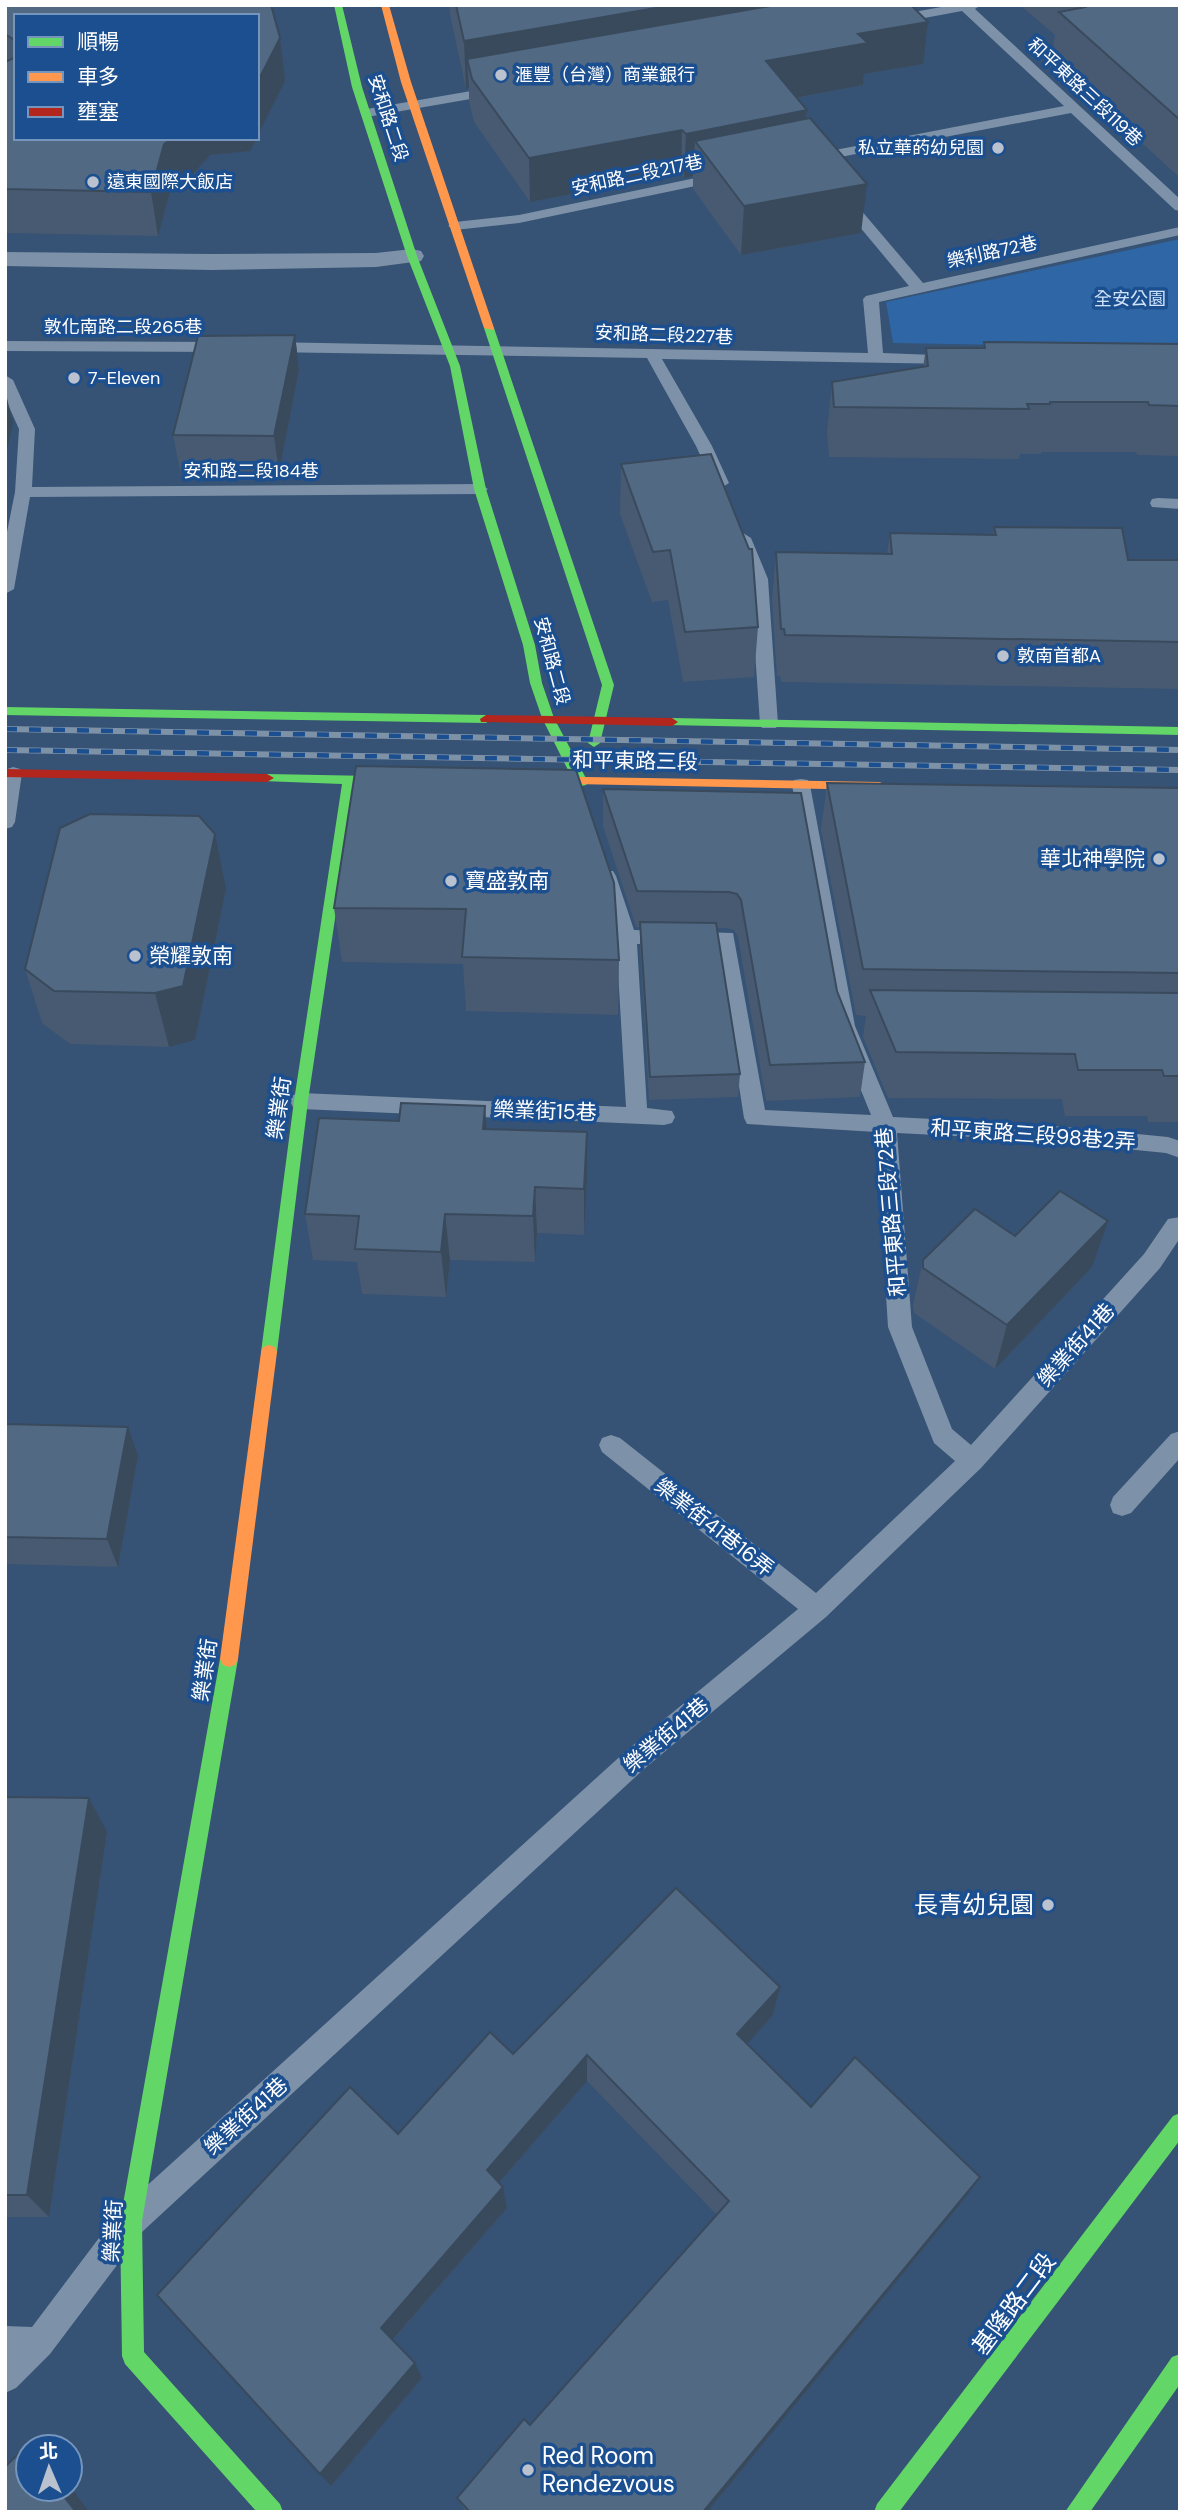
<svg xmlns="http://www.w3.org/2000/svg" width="1185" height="2517" font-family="'DM Sans','Noto Sans TC',sans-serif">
<rect width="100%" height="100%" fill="#365274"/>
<polygon fill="#2f66a5" points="1180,239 1180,348 893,343 886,302"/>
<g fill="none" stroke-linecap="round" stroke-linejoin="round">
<g fill="#7d92a8" fill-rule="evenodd">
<polygon points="952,5 981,5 975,9 1180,199 1180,211 1175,210 1071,113 809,163 804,162 802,159 809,155 1064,106 962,11 892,24 886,20 892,16"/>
<polygon points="500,86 505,87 505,93 367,117 360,113 367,109"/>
<polygon points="724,172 729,173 729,179 519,223 455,230 448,226 455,222 519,215"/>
<polygon points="844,195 849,196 923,283 1180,227 1180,235 879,302 883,353 960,356 962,359 954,364 662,359 712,446 729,483 721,488 713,483 696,446 647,358 267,352 259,347 267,342 868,353 863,299 866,296 909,286 839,202 839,196"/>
<polygon points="5,341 226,342 234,347 226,352 5,351"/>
<polygon points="5,375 13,380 35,429 32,487 480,484 488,489 480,494 30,497 14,589 5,594 5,542 15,492 19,429 5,398"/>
<polygon points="1158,498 1180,499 1180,509 1152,507 1150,503 1152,499"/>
<polygon points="743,533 751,538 768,579 778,724 776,728 762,728 760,724 750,579 735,538"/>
<polygon points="13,767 20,769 22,773 15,822 12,827 5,829 5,770"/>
<polygon points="801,779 808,780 810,785 855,1026 893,1117 1035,1124 1168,1137 1180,1141 1180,1158 1166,1153 1035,1140 897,1133 912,1327 952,1429 971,1445 1144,1254 1168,1219 1180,1217 1180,1238 1160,1268 981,1468 826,1617 644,1769 142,2232 50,2354 16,2388 5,2393 5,2326 32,2327 120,2210 626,1751 798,1609 602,1452 599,1445 602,1438 611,1435 620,1438 816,1593 955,1461 934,1443 888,1327 876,1132 747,1124 744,1118 717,945 637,944 647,1108 672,1111 675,1117 672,1123 664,1125 301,1109 293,1107 290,1101 293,1095 301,1093 626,1107 616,937 596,876 599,871 613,871 616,876 634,930 733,933 765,1110 871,1115 835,1026 792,785 794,780"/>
<polygon points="1180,1431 1180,1458 1131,1513 1122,1516 1113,1513 1110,1505 1113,1497 1171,1434"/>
</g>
<polygon fill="#7d92a8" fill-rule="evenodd" points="412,249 421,251 424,256 421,261 376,267 211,270 5,266 5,252 211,254 376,253"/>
<g fill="#63d668" fill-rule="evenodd">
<polygon points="334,5 342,5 362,87 417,256 460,366 486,489 535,645 542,683 554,718 588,782 586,785 581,786 574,782 542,718 530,683 523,645 474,489 450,366 407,256 352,87"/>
<polygon points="489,325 494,328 614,685 600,743 594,747 588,743 602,685 484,328"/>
<polygon points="5,707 486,715 492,719 486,723 5,715"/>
<polygon points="672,718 1180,727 1180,735 667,725 667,719"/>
<polygon points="267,774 373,776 380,780 373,784 355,784 308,1101 277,1352 275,1357 269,1359 263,1357 261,1352 294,1101 342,784 262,781 260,778"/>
<polygon points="229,1651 235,1653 238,1659 142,2221 144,2352 280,2504 283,2512 257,2512 125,2364 122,2356 120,2221 220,1659 223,1653"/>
<polygon points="1180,2113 1180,2140 899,2512 874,2512 877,2504 1173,2116"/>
<polygon points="1180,2354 1180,2384 1090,2512 1065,2512 1172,2357"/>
</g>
<g fill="#ff974d" fill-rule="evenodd">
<polygon points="381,5 389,5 411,82 494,328 493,330 484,328 401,82"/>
<polygon points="527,776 880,782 887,786 880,790 522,783 522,777"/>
<polygon points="269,1345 275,1347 277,1352 238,1659 235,1665 229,1667 223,1665 220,1659 261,1352 263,1347"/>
</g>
<g fill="#b3261e" fill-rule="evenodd">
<polygon points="486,715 672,718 678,722 672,726 481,722 480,719"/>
<polygon points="5,769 267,774 274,778 267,782 5,777"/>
</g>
<defs>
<g id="rail">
<polyline points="5,729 1180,750"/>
<polyline points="5,750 1180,770"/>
</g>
</defs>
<use href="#rail" stroke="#7e92a7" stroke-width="6"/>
<use href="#rail" stroke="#1b4f8f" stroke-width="4.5" stroke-dasharray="12" stroke-linecap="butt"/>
</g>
<g fill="#475a72">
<polygon points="5,5 285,81 16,16 16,138 257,138 250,151 210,155 192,175 171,188 158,236 5,233"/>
<polygon points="449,5 911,5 923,64 864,74 863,85 797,98 807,110 806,119 861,233 741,255 693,189 693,176 684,178 681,173 530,202 474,122 469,101 469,88 466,89 450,15"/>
<polygon points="1020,5 1180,5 1180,178 1051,59 1055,35"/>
<polygon points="295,335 299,370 279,472 180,471 173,435"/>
<polygon points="984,342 1180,344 1180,456 1137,455 1136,452 1041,452 1041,454 1020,454 1019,459 829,457 827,432 832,382 923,367 926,348 983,348"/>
<polygon points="621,464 758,627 754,677 683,682 668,600 652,602 620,514"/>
<polygon points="994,527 1128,560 1180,560 1180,689 781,682 780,676 777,676 772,600 776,552 887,554 890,533 993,535"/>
<polygon points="356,766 619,960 618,1015 466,1011 463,964 342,962 334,908"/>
<polygon points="827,783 1180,788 1180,1122 1148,1122 1147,1116 1065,1116 1062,1099 888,1098 863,1037 866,1016 856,1015 821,830"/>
<polygon points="603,789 801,793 837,991 865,1062 860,1097 766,1101 738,937 734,930 726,928 717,928 740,1074 738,1097 649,1100 640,947 640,927 636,927 603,826"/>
<polygon points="226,889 195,1040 169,1047 70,1044 42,1023 25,969"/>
<polygon points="485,1106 486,1129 587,1179 584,1235 537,1233 535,1262 450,1260 446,1297 362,1294 357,1262 313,1260 305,1214 399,1121"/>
<polygon points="1015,1236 1092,1267 995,1369 914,1313 913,1305 923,1260"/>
<polygon points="5,1424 138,1456 118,1567 5,1564"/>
<polygon points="5,1797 107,1832 49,2217 5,2217"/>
<polygon points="780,1987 773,2015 747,2044 811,2107 965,2198 707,2512 466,2512 457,2498 530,2425 717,2215 587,2081 499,2183 503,2187 507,2208 393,2340 422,2378 331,2486 398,2134 513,2054"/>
</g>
<g fill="#394a5c">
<polygon points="673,5 877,5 467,59 469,88 466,89 464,41"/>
<polygon points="928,22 923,64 864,74 863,85 763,104 766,61 858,34"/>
<polygon points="280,38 285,81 257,137 257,83"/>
<polygon points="807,110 803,153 695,141 693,176 684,178 686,134"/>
<polygon points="682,130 681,173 530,202 529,158"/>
<polygon points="173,138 257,138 250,151 210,155 192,175 171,188 158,236 151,192 164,144"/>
<polygon points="867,184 861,233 741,255 744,206"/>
<polygon points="295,335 299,370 279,472 274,436"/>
<polygon points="5,390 13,423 5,459"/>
<polygon points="215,834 226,889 195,1040 169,1047 155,993"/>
<polygon points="485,1106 488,1154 483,1129"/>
<polygon points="587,1132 587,1179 584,1235 584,1189"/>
<polygon points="535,1187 537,1233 535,1262 533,1216"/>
<polygon points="445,1214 450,1260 446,1297 441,1252"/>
<polygon points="1108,1221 1092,1267 995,1369 1007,1325"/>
<polygon points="128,1427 138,1456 118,1567 107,1539"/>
<polygon points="89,1798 107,1832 49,2217 27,2195"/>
<polygon points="780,1987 773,2015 732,2061 737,2034"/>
<polygon points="587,2055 587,2081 491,2192 487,2170"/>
<polygon points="980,2177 965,2198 707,2512 703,2512"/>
<polygon points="503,2187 507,2208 389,2344 381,2328"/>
<polygon points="415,2363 422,2378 331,2486 320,2474"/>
<polygon points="70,2486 89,2512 76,2512 58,2489 70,2489"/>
</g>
<g fill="#526984" stroke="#394a5c" stroke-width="2">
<polygon points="5,5 271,5 280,38 257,83 257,16 16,16 16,41 5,34"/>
<polygon points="456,5 673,5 464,41"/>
<polygon points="776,5 911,5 928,22 858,34 868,43 766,61 807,110 686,134 682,130 529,158 472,79 467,59"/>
<polygon points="1083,5 1180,5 1180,120 1059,12 1085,7"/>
<polygon points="16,57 16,138 173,138 164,144 151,192 5,189 5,62"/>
<polygon points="810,118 867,184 744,206 695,141"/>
<polygon points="295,335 274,436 173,435 198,336"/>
<polygon points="984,342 1180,344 1180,406 1149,405 1148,402 1050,402 1050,404 1027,404 1029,409 834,407 832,382 928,366 926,348 985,348"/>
<polygon points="711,454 749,549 752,549 758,627 685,632 670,550 653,552 621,464"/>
<polygon points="994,527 1122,528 1128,560 1180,560 1180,642 785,635 784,629 781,629 776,552 892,554 890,533 996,535"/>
<polygon points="356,766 576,770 614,883 619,960 462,957 466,909 334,908"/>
<polygon points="827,783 1180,788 1180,973 863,969"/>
<polygon points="603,789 801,793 837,991 865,1062 770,1065 741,900 737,894 729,892 637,891"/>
<polygon points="90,814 199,816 215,834 183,986 155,993 54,991 25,969 60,828"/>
<polygon points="640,922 716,923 740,1074 650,1077"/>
<polygon points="870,990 1180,993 1180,1076 1164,1076 1162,1070 1078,1070 1075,1054 896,1052"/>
<polygon points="401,1103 485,1106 483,1129 587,1132 584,1189 535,1187 533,1216 445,1214 441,1252 355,1249 359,1216 305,1214 319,1118 399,1121"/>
<polygon points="1060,1191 1108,1221 1007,1325 923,1268 923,1260 975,1209 1015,1236"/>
<polygon points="5,1424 128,1427 107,1539 5,1537"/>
<polygon points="5,1797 89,1798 27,2195 5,2195"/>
<polygon points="676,1888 780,1987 737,2034 811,2107 855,2057 980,2177 703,2512 470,2512 457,2498 524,2419 530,2425 729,2201 587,2055 487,2170 503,2187 381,2328 415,2363 320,2474 157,2295 350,2087 398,2134 490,2032 513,2054"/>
<polygon points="26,2446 28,2449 28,2489 58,2489 76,2512 5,2512 5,2467"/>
</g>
<g fill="#b9c2ce" stroke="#1b4f8f" stroke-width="2.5">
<circle cx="501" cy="75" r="7"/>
<circle cx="998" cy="148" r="7"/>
<circle cx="93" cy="182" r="7"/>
<circle cx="74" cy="378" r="7"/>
<circle cx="1003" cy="656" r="7"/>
<circle cx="1159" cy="859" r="7"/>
<circle cx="451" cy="881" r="7"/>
<circle cx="135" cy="956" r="7"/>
<circle cx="1048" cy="1905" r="7"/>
<circle cx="528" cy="2470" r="7"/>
</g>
<g text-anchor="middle" stroke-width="7" stroke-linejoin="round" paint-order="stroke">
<g font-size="18" fill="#fff" stroke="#1b4f8f" text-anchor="start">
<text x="515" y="81">滙豐（台灣）商業銀行</text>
<text x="984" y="154" text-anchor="end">私立華菂幼兒園</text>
<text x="107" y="188">遠東國際大飯店</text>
<text x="88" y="384">7-Eleven</text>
<text x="1017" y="662">敦南首都A</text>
</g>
<g font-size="18" fill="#fff" stroke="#1b4f8f">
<text transform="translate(1085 92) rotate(43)" y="6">和平東路三段119巷</text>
<text transform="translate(388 118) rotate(72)" y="6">安和路二段</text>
<text transform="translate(637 175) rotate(-12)" y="6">安和路二段217巷</text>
<text transform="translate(992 252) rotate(-12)" y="6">樂利路72巷</text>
<text x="123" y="333">敦化南路二段265巷</text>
<text transform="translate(664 335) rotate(2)" y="6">安和路二段227巷</text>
<text x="251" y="477">安和路二段184巷</text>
<text transform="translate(552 661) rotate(75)" y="6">安和路二段</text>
</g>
<g font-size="18" fill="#cfe3fa" stroke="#1b4f8f">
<text x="1130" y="305">全安公園</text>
</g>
<g font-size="21" fill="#fff" stroke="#1b4f8f">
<text transform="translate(635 761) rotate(1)" y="7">和平東路三段</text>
<text transform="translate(279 1108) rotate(-82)" y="7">樂業街</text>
<text transform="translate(545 1111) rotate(2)" y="7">樂業街15巷</text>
<text transform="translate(1033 1135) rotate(4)" y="7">和平東路三段98巷2弄</text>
<text transform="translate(891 1212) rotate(-95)" y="7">和平東路三段72巷</text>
<text transform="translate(1076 1345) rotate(-48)" y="7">樂業街41巷</text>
<text transform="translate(714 1527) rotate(38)" y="7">樂業街41巷16弄</text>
<text transform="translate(205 1670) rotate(-82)" y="7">樂業街</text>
<text transform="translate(666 1735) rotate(-40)" y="7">樂業街41巷</text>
<text transform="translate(246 2116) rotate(-42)" y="7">樂業街41巷</text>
<text transform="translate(113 2231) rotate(-87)" y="7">樂業街</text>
</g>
<g font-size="21" fill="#fff" stroke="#1b4f8f" text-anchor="start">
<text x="1145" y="866" text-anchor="end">華北神學院</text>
<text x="465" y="888">寶盛敦南</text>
<text x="149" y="963">榮耀敦南</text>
</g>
<g font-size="24" fill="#fff" stroke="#1b4f8f" text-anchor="end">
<text x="1034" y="1913">長青幼兒園</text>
<text x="542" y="2464" text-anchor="start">Red Room<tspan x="542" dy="28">Rendezvous</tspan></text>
</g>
<g font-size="24" fill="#fff" stroke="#1b4f8f">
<text transform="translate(1014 2304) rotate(-53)" y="8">基隆路二段</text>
</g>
</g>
<rect width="1185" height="2517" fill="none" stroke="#ffffff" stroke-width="14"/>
<rect x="14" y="14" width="245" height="126" fill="#1b4f8f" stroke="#7695bc" stroke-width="2"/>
<rect x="28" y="37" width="35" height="10" fill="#63d668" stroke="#7695bc" stroke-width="2"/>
<text x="77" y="49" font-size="21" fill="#ffffff">順暢</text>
<rect x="28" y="72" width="35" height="10" fill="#ff974d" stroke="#7695bc" stroke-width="2"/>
<text x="77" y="84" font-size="21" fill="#ffffff">車多</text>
<rect x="28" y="107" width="35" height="10" fill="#b3261e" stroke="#7695bc" stroke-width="2"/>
<text x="77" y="119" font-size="21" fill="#ffffff">壅塞</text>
<g transform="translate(49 2468) rotate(358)"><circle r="33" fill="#1b4f8f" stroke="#7695bc" stroke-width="2"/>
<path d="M0-5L12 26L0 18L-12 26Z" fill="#b9c2ce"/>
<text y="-10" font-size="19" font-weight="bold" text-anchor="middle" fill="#ffffff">北</text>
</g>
</svg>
